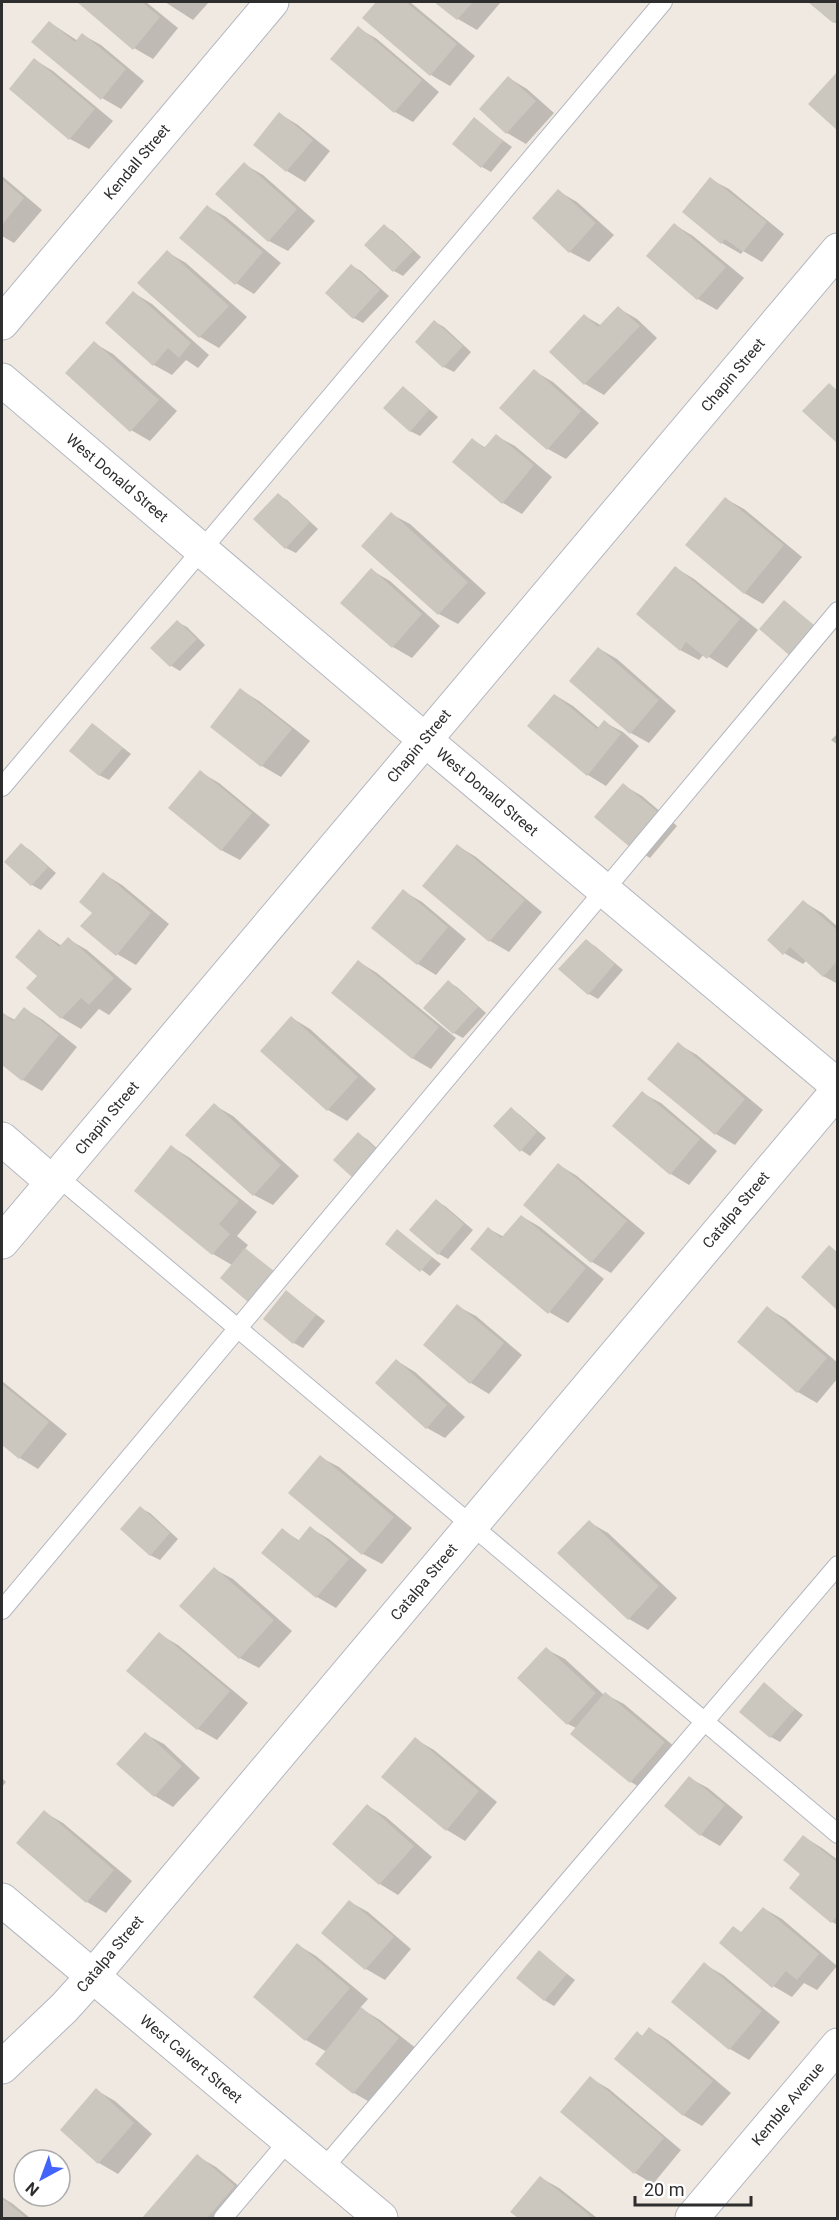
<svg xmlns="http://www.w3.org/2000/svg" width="839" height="2220" font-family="Roboto,sans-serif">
<rect width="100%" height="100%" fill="#efe9e1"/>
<g fill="#0003">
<polygon points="80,2 146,2 178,28 153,59 134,48"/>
<polygon points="165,2 209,2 193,20"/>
<polygon points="377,2 410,2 475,56 450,86 431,75 364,18"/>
<polygon points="437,2 501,2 477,30 458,19"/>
<polygon points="811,2 838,2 838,24 833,22"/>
<polygon points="49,22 78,41 83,35 101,45 144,81 121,109 102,98"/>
<polygon points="358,28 377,39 439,92 413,122 395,112"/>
<polygon points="35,60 53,71 113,121 89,149 70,139"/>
<polygon points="509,78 527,89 554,113 526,144 507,133 481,109"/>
<polygon points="280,114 298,125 330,151 305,182 287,171"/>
<polygon points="474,119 512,147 491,172 482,167"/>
<polygon points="244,164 263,175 315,221 288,251 269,241"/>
<polygon points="2,176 42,210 14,243 2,236"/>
<polygon points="710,179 729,189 784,234 762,262 743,251 741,254 722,243 684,212"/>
<polygon points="558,191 577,202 614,235 589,262 570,252 534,218"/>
<polygon points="208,207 226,217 281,263 254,294 236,283"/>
<polygon points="675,225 693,236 744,278 717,310 698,299 648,256"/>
<polygon points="384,226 393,231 421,257 403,276 394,271 366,245"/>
<polygon points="167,252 186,263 247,317 219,348 200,337 139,283"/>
<polygon points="352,266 361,271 389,296 363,323 354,318"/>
<polygon points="134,293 152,304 209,355 198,368 186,360 172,375 154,365"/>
<polygon points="618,308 637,319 657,338 604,395 585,384 551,352 585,316 602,326"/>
<polygon points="435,322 444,327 471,352 454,372 444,367"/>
<polygon points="94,343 113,354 177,411 150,441 131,430"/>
<polygon points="534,371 553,382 599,423 566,459 548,449"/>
<polygon points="403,388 412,394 438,417 420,436 410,431"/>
<polygon points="496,436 515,446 552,477 522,514 503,503 454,462 473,440 486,448"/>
<polygon points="278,495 287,500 318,529 296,553 286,548 255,519"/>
<polygon points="726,499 744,509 802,557 763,604 744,593"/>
<polygon points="391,514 410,524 486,593 458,624 439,614"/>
<polygon points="676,568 694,579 758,630 727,668 704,654 699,660 680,650"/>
<polygon points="371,570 390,581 440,626 412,658 393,647 342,602"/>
<polygon points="784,602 822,632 799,659 790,654"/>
<polygon points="177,622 187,627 205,645 180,671 170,665"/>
<polygon points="598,648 617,659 676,711 649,743 631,733"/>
<polygon points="241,690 259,701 310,741 281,777 262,766 212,727"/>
<polygon points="555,695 573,706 599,728 604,722 623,732 639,746 606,786 588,775"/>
<polygon points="93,724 131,754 109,780 99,775"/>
<polygon points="838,733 838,745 831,740"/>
<polygon points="200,772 219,783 270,825 240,860 221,850"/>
<polygon points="623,785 642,796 677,826 650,858 632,847"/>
<polygon points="21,845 30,850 56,873 41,890 32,885"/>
<polygon points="458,846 476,857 542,912 509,952 490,941 424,886"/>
<polygon points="104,874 122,885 169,924 136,965 117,954 94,912"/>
<polygon points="403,891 422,902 466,939 436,975 418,964 374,928"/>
<polygon points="804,902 822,913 838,927 838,984 823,976 807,960 803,964 784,953"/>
<polygon points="39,931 62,946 68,939 87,950 132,989 109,1015 99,1009 81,1029 62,1018 29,988 39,976"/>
<polygon points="586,941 595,946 623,970 598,999 589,994"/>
<polygon points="359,962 377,973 456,1038 431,1069 412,1058"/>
<polygon points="448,982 457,987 486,1013 463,1038 452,1032"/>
<polygon points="25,1009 43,1020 77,1047 42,1091 23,1080 2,1063 2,1013 15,1020"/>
<polygon points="292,1018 310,1029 376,1089 347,1121 328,1110"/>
<polygon points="678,1044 697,1055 763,1110 735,1145 716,1134 649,1079"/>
<polygon points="642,1093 661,1103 717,1151 689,1185 671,1174"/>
<polygon points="214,1105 233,1116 299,1176 273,1205 254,1195"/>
<polygon points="511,1109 520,1115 546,1138 530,1156 521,1150"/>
<polygon points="359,1134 368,1140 386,1157 363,1182"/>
<polygon points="172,1147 190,1158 257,1212 237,1236 248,1245 245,1249 282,1278 258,1306 249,1300 232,1265 213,1254"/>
<polygon points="559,1165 577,1176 645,1233 611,1273 592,1262 525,1205"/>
<polygon points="436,1201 445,1206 473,1230 448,1259 439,1254"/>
<polygon points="521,1216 540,1227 604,1279 568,1323 549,1312 489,1229 504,1237"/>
<polygon points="398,1231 441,1264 430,1276 387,1244"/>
<polygon points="287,1292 325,1321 303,1348 294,1343"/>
<polygon points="457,1306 476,1316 522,1355 489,1394 471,1383"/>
<polygon points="767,1308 786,1319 838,1363 838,1378 817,1403 798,1392 739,1342"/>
<polygon points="397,1361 415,1372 465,1417 445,1438 427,1428"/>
<polygon points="2,1381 67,1434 38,1469 20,1458 2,1443"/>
<polygon points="320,1457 339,1467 412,1528 382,1564 363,1554"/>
<polygon points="140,1508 150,1513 178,1539 160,1560 150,1555"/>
<polygon points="589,1522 608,1533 677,1598 648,1630 629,1619"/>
<polygon points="310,1528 329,1539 367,1570 336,1608 317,1597 282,1530 300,1541"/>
<polygon points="214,1569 233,1579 292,1631 259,1668 240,1658"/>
<polygon points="159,1634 178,1645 248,1703 217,1740 198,1729 128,1671"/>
<polygon points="546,1649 565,1659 604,1695 605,1694 624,1704 682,1753 649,1793 631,1782 576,1728 568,1724 519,1678"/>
<polygon points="764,1684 803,1715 780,1742 771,1737"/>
<polygon points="145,1734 164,1744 200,1778 173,1807 155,1796"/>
<polygon points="415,1739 434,1750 497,1802 465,1841 447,1830"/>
<polygon points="2,1778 6,1782 2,1787"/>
<polygon points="689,1778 708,1788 743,1817 720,1846 701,1835"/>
<polygon points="368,1806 386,1817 432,1857 398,1895 380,1884 334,1844"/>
<polygon points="44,1812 63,1823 132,1881 106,1913 87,1902 18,1843"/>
<polygon points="804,1837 822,1848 838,1860 838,1925 832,1922 802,1874"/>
<polygon points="350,1902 368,1912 411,1949 385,1980 366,1969 323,1933"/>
<polygon points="763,1908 782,1919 837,1966 817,1990 804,1983 792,1997 773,1986 742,1933"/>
<polygon points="298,1945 316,1956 368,1999 360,2008 380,2020 417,2049 373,2104 354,2093 317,2064 327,2052 306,2040 255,1997"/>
<polygon points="539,1952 575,1980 554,2006 544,2000"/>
<polygon points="704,1964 723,1975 780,2022 749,2060 730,2049 673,2001"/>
<polygon points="650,2029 668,2040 731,2093 702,2126 683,2115 637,2033 643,2036"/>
<polygon points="590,2078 609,2089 681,2150 653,2184 635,2173"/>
<polygon points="96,2090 115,2101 152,2134 118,2174 99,2163"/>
<polygon points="197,2156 216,2167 253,2198 235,2218 144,2218"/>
<polygon points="541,2178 559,2188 597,2218 520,2218 512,2212"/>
<polygon points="2,2197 13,2204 30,2218 2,2218"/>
</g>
<g fill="#cbc7bf">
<polygon points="77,2 142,2 160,17 133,50"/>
<polygon points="376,2 406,2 457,44 430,76 362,18"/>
<polygon points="434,2 473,2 457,20"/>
<polygon points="808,2 838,2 838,18 833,23"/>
<polygon points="49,21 75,42 82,33 126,69 101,100 31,42"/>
<polygon points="358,26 422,80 394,113 330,59"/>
<polygon points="34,58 95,109 69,140 9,89"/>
<polygon points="838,71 838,131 808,104"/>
<polygon points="508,76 536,101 506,134 479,109"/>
<polygon points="279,112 313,140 286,172 253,145"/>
<polygon points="474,117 503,141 481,168 452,144"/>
<polygon points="244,162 297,209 268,242 215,194"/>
<polygon points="710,177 767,222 743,252 725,239 721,244 682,212"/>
<polygon points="2,179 24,198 2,225"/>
<polygon points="558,189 596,223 569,253 532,218"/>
<polygon points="207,205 263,252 235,285 179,238"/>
<polygon points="674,223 726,267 697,300 646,256"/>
<polygon points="384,224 413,251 393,272 364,245"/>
<polygon points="167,250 229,306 199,338 137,283"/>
<polygon points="351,264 380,290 353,319 325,293"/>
<polygon points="133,291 191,343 179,358 168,348 153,366 105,323"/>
<polygon points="618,306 640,326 584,385 549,352 584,314 598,327"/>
<polygon points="434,320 463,346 443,368 415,342"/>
<polygon points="94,341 159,400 130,432 65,373"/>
<polygon points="534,369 581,411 547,450 499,408"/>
<polygon points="829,383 838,391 838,444 802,411"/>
<polygon points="403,386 429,410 410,432 383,408"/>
<polygon points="496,434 534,465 502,504 452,462 472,438 484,448"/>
<polygon points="278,493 310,522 285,549 253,519"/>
<polygon points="725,497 784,545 744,594 685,545"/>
<polygon points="391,512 468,582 438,615 361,546"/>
<polygon points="675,566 740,619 707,659 686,642 680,651 636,614"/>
<polygon points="371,568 422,614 392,648 340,603"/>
<polygon points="784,600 814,625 789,655 759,629"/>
<polygon points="177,620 197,639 170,667 150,648"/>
<polygon points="598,647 659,700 630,734 569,681"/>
<polygon points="240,688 292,729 261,767 210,727"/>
<polygon points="554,694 597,729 604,720 621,734 587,776 527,726"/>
<polygon points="92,723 123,748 99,776 69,751"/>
<polygon points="200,770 252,813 221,851 168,808"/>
<polygon points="623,783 660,814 631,848 594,817"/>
<polygon points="21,843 48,867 31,886 4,862"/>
<polygon points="457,844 525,900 489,942 422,886"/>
<polygon points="103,872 151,913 116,956 80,926 92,913 79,902"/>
<polygon points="403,889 448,927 417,965 371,928"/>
<polygon points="803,900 838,931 838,960 823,977 790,947 783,955 767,940"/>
<polygon points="39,929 59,947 68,937 114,978 89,1005 81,998 61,1019 26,988 37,976 15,957"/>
<polygon points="586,939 615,964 588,995 558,969"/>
<polygon points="358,960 439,1027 412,1059 331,993"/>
<polygon points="448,980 478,1007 453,1034 423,1008"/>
<polygon points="24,1007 59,1035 22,1081 2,1065 2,1012 13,1021"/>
<polygon points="291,1016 358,1077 327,1111 260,1051"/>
<polygon points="678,1042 745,1099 715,1135 647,1079"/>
<polygon points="642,1091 700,1139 670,1175 612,1126"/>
<polygon points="214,1103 281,1165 253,1196 185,1135"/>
<polygon points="511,1107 537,1132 520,1152 493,1126"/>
<polygon points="358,1132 378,1151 353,1178 333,1160"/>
<polygon points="171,1145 239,1201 219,1224 230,1234 212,1255 134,1191"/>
<polygon points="558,1163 627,1221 591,1263 523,1205"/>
<polygon points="436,1199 464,1224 438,1255 409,1230"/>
<polygon points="521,1215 586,1268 548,1314 470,1249 488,1227 501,1238"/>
<polygon points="397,1229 432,1258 420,1272 385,1244"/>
<polygon points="829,1245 838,1253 838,1311 801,1277"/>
<polygon points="245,1248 274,1271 248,1302 220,1278"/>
<polygon points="286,1290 316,1315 293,1344 263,1319"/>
<polygon points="457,1304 504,1343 470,1384 423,1345"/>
<polygon points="767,1306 827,1358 797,1393 737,1342"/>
<polygon points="396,1359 447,1405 426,1429 375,1383"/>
<polygon points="2,1384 49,1422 19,1459 2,1445"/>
<polygon points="320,1455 394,1517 362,1555 288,1493"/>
<polygon points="140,1506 170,1533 150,1556 120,1529"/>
<polygon points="589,1520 659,1586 628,1620 557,1553"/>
<polygon points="310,1526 349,1559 316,1598 261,1553 282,1528 298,1541"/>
<polygon points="214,1567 274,1620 239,1659 179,1606"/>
<polygon points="159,1632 230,1691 197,1730 126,1671"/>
<polygon points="546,1647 596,1693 567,1725 517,1678"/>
<polygon points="764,1682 795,1709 770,1738 739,1712"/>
<polygon points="605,1692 665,1742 630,1783 570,1734"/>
<polygon points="145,1732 182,1766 154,1797 116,1764"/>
<polygon points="415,1737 479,1791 446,1831 381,1777"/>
<polygon points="689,1776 725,1805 700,1836 664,1806"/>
<polygon points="367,1804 414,1846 379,1885 332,1844"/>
<polygon points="44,1810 114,1870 86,1903 16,1843"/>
<polygon points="803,1835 838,1863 838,1915 831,1923 789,1888 800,1874 783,1860"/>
<polygon points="349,1900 394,1937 365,1970 321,1933"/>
<polygon points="763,1907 819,1954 797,1980 786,1971 772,1988 719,1943 733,1926 741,1932"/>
<polygon points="297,1943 350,1988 305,2041 253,1997"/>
<polygon points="539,1950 567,1974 544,2001 516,1978"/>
<polygon points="704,1962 762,2011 729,2050 671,2002"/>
<polygon points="361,2007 399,2038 353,2094 315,2064"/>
<polygon points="649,2027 713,2081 683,2116 614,2059 637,2031 642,2036"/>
<polygon points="590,2076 664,2138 634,2174 560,2112"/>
<polygon points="96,2088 134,2123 98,2164 60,2130"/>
<polygon points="197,2154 235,2186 207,2218 142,2218"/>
<polygon points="540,2176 593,2218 518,2218 510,2212"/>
<polygon points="2,2198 26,2218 2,2218"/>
</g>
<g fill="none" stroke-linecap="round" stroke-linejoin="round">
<defs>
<g id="lane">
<polyline points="2,787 663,2"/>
<polyline points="57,1176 838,1834"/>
<polyline points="2,1610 838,611"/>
<polyline points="323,2169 838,1565"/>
<polyline points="223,2218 289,2140"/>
</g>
<g id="street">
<polyline points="2,323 272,2"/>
<polyline points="2,380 424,739 838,1086"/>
<polyline points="2,1139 52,1182"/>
<polyline points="2,1242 838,250"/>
<polyline points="2,2067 64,2008 92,1977 838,1090"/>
</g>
<g id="secondary">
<polyline points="2,1900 381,2218"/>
<polyline points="692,2218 838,2045"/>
</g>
</defs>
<use href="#lane" stroke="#b4b7c1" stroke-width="20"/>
<use href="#street" stroke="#b4b7c1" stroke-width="35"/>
<use href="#secondary" stroke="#b4b7c1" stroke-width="35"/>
<use href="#lane" stroke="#fff" stroke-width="18"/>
<use href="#street" stroke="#fff" stroke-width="33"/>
<use href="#secondary" stroke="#fff" stroke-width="33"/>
</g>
<g text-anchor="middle" stroke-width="6" stroke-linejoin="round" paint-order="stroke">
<g font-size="15" fill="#2e2e2e" stroke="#fff">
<text transform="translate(137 162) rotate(-50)" y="5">Kendall Street</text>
<text transform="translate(733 375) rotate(-50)" y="5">Chapin Street</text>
<text transform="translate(117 478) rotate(40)" y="5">West Donald Street</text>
<text transform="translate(419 746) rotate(-50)" y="5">Chapin Street</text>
<text transform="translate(487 792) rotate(40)" y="5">West Donald Street</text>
<text transform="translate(107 1118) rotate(-50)" y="5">Chapin Street</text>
<text transform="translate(736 1210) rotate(-50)" y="5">Catalpa Street</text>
<text transform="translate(424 1582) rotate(-50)" y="5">Catalpa Street</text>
<text transform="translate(110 1954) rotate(-50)" y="5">Catalpa Street</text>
<text transform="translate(191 2059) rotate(40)" y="5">West Calvert Street</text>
<text transform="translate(788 2104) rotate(-50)" y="5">Kemble Avenue</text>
</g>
</g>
<rect width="839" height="2220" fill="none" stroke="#2e2e2e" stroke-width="6"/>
<g transform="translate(42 2178) rotate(221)"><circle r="28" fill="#ffffff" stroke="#ababab" stroke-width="1.5"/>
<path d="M0-4.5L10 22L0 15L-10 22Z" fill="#4264fb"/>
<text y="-9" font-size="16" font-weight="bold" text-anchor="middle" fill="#2e2e2e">N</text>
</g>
<path d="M635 2196v9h116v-9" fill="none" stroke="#2e2e2e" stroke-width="3"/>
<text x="644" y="2196" font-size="18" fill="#2e2e2e" stroke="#ffffff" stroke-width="4.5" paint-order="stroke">20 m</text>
</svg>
